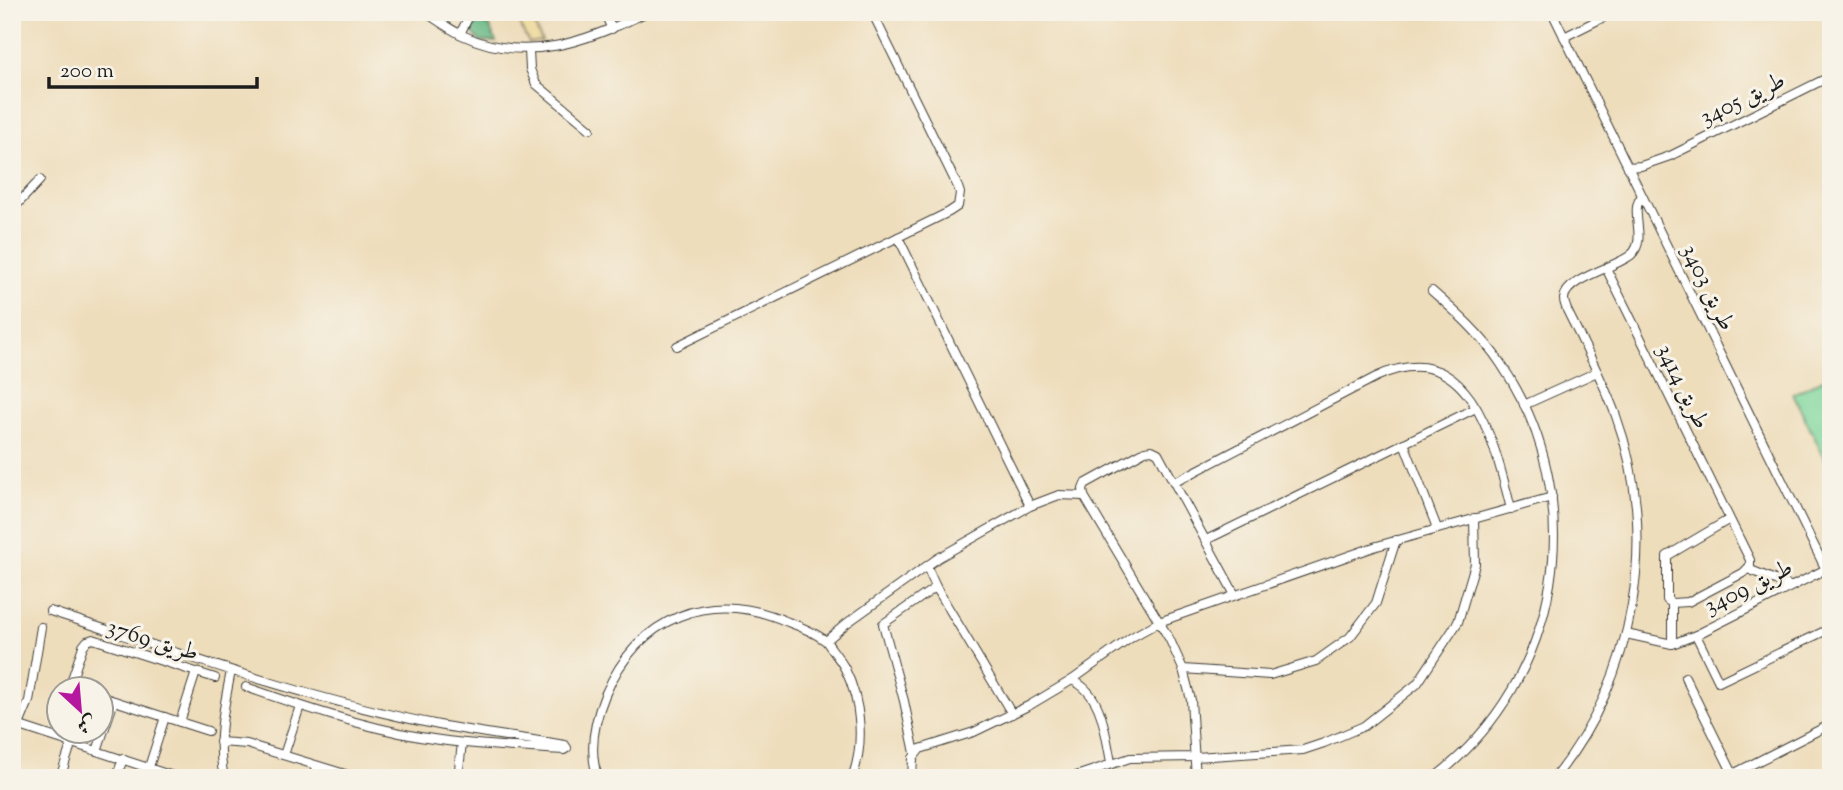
<svg xmlns="http://www.w3.org/2000/svg" width="1843" height="790" font-family="'Sorts Mill Goudy',Amiri,serif">
<rect width="100%" height="100%" fill="#f7f3e8"/>
<filter id="ink" filterUnits="userSpaceOnUse"><feTurbulence type="fractalNoise" baseFrequency=".0143" numOctaves="2"/><feDisplacementMap in="SourceGraphic" scale="14" xChannelSelector="R" yChannelSelector="G"/><feConvolveMatrix kernelMatrix="1 2 1 2 8 2 1 2 1" color-interpolation-filters="sRGB"/></filter>
<filter id="wash" filterUnits="userSpaceOnUse"><feTurbulence type="fractalNoise" baseFrequency=".00686" numOctaves="4" result="noise"/><feDisplacementMap in="SourceGraphic" scale="28" xChannelSelector="R" yChannelSelector="G"/><feGaussianBlur stdDeviation="1.57" result="paint"/><feColorMatrix in="noise" values="0 0 0 0 0 0 0 0 0 0 0 0 0 0 0 0 0 1.4 0 .05"/><feComposite in="paint" operator="in"/></filter>
<g filter="url(#wash)">
<rect width="100%" height="100%" fill="#edb"/>
<polygon fill="#7fd79c" stroke="#4e7a5c" stroke-width="2" points="1831,375 1831,471 1793,394"/>
<polygon fill="#67b884" stroke="#426a50" stroke-width="2" points="482,17 486,25 489,24 496,42 481,42 472,32 475,22"/>
<polygon fill="#eeda9e" stroke="#857b5d" stroke-width="2" points="513,12 528,12 542,41 529,43"/>
</g>
<g filter="url(#ink)">
<g fill="none" stroke-linecap="round" stroke-linejoin="round">
<defs>
<g id="street">
<path d="M425,12C437,20 449,29 462,35C525,65 589,41 647,12"/>
<polyline points="604,12 612,29"/>
<polyline points="1552,12 1831,580"/>
<polyline points="460,34 471,12"/>
<polyline points="1564,37 1614,12"/>
<polyline points="529,50 530,69 536,84 590,129"/>
<polyline points="1628,167 1641,166 1670,156 1831,76"/>
<polyline points="12,210 40,180"/>
<polyline points="898,237 1030,506"/>
<polyline points="1606,268 1750,560 1750,566 1743,573 1688,602 1672,603 1667,600 1667,556 1728,520"/>
<path d="M1432,291C1457,313 1482,335 1501,364C1592,498 1563,679 1434,778"/>
<polyline points="677,346 949,212 958,206 960,193 958,187 872,12"/>
<polyline points="1524,405 1597,372"/>
<polyline points="1404,443 1437,528"/>
<path d="M1175,482L1376,377C1469,333 1494,441 1511,509"/>
<polyline points="1206,540 1476,408"/>
<polyline points="927,567 936,587 1012,714"/>
<polyline points="1748,569 1790,586"/>
<polyline points="1826,569 1696,635 1719,682 1831,628"/>
<path d="M50,611C178,653 306,699 439,725C481,733 523,738 565,745L567,748L564,750C516,747 468,745 420,737C360,726 303,707 246,687"/>
<polyline points="1626,634 1672,644 1696,635"/>
<path d="M826,641C832,650 840,659 845,669C861,701 865,744 852,778"/>
<polyline points="1672,644 1672,603"/>
<polyline points="1183,669 1270,675 1316,661 1350,637 1376,603 1396,540"/>
<polyline points="1685,677 1735,778"/>
<path d="M1072,680C1103,694 1105,733 1111,762"/>
<polyline points="69,688 83,646 87,641 93,639 215,678"/>
<polyline points="102,697 208,731"/>
<polyline points="180,722 196,672"/>
<polyline points="20,726 179,778"/>
<polyline points="12,742 29,701 41,627"/>
<polyline points="220,742 247,744 358,778"/>
<polyline points="97,751 114,701"/>
<polyline points="915,753 904,701 883,624 936,587"/>
<polyline points="284,755 300,706"/>
<polyline points="149,767 165,717"/>
<polyline points="1733,774 1831,724"/>
<polyline points="60,778 72,742"/>
<polyline points="116,778 123,759"/>
<path d="M224,778C216,740 224,708 231,671"/>
<polyline points="313,778 316,767"/>
<polyline points="458,778 462,743"/>
<path d="M598,778C588,750 594,722 605,695C639,616 709,588 788,622C802,627 814,632 826,641L847,623L938,558L1030,506L1059,495L1084,496"/>
<polyline points="912,778 913,758 920,749 974,732 1030,705 1072,680 1132,637 1159,622 1377,546 1552,497"/>
<polyline points="1070,778 1130,758 1196,757 1303,750 1324,743 1364,726 1417,684 1458,622 1475,564 1474,518"/>
<polyline points="1196,778 1191,700 1183,669 1170,640 1084,496 1083,489 1085,484 1145,451 1152,450 1158,453 1235,595"/>
<path d="M1554,778C1635,680 1660,536 1616,416C1603,380 1584,345 1567,310C1566,307 1564,303 1564,299C1565,278 1618,267 1632,254C1648,238 1628,211 1642,196"/>
</g>
</defs>
<use href="#street" stroke="#3c3934" stroke-width="10"/>
<use href="#street" stroke="#fff" stroke-width="8"/>
</g>
</g>
<g text-anchor="middle" stroke-width="6" stroke-linejoin="round" paint-order="stroke">
<g font-size="24" fill="#1c1c1c" stroke="#f7f3e8">
<text transform="translate(1742 98) rotate(-26)" y="8">طريق 3405</text>
<text transform="translate(1709 287) rotate(64)" y="8">طريق 3403</text>
<text transform="translate(1684 386) rotate(64)" y="8">طريق 3414</text>
<text transform="translate(1748 586) rotate(-26)" y="8">طريق 3409</text>
<text transform="translate(153 639) rotate(17)" y="8">طريق 3769</text>
</g>
</g>
<rect width="1843" height="790" fill="none" stroke="#f7f3e8" stroke-width="42"/>
<g transform="translate(80 710) rotate(154)"><circle r="33" fill="#f7f3e8" stroke="#9f9d96" stroke-width="2"/>
<path d="M0-5L12 26L0 18L-12 26Z" fill="#b5179e"/>
<text y="-10" font-size="19" font-weight="bold" text-anchor="middle" fill="#1c1c1c">ش</text>
</g>
<path d="M49 77v10h208v-10" fill="none" stroke="#1c1c1c" stroke-width="3.5"/>
<text x="60" y="77" font-size="21" fill="#1c1c1c" stroke="#f7f3e8" stroke-width="5" paint-order="stroke">200 m</text>
</svg>
